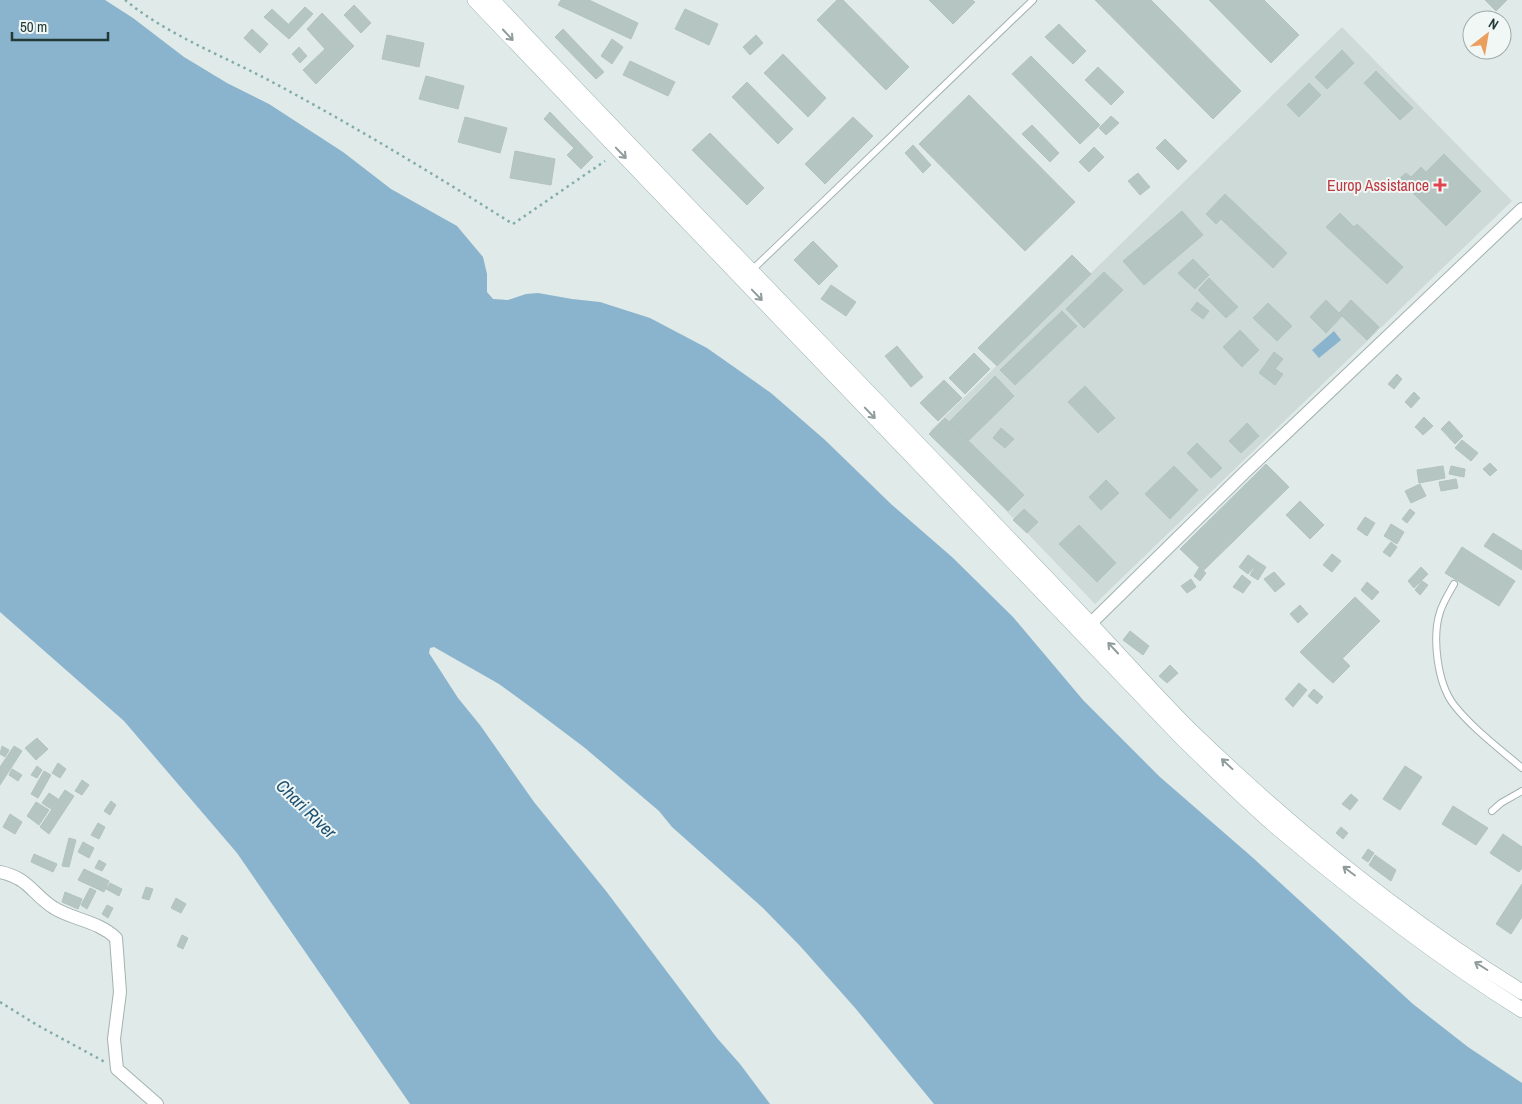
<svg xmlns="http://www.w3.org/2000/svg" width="1522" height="1104" font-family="'Archivo Narrow',sans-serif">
<rect width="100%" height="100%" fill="#e0eae8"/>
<polygon fill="#cedad7" points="1342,27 1512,201 1095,604 930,431"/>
<g fill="#8ab4cd">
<polygon points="0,0 105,0 133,18 184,57 227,83 269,104 343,152 391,189 457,226 483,257 487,274 487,292 493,299 508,300 526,294 538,293 572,299 600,302 650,318 707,348 771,393 825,440 891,504 952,557 1013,617 1083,700 1160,777 1252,857 1413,1004 1468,1047 1522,1083 1522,1104 934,1104 856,1009 801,947 763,908 672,827 659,811 585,748 536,711 499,684 434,647 430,648 429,653 458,698 480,725 534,802 606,891 717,1038 740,1064 770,1104 410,1104 237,853 124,721 0,612"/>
<polygon points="1334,331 1341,340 1319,358 1312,350"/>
</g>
<g fill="#b5c5c1" stroke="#b3c3c0">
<polygon points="561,0 589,0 638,23 631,39 558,5"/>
<polygon points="837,0 843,0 909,67 886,90 817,20"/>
<polygon points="929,0 972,0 975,2 953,24"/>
<polygon points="1095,0 1151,0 1241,91 1213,119"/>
<polygon points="1209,0 1264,0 1299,35 1271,63"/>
<polygon points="1485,0 1507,0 1496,11"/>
<polygon points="354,5 371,23 361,33 344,15"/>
<polygon points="305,7 313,14 289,39 281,32"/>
<polygon points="272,9 288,24 281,32 264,17"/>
<polygon points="685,9 718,24 709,45 675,29"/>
<polygon points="322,13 354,46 316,84 303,70 325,49 307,29"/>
<polygon points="1059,24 1086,51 1073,64 1045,37"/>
<polygon points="252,29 268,44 260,53 244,38"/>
<polygon points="563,29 604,72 596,79 555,37"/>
<polygon points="387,35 424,43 419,67 382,59"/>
<polygon points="756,35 763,43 750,55 743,47"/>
<polygon points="612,39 623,47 612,64 601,56"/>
<polygon points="299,47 307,56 300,63 292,54"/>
<polygon points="1342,50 1354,63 1327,89 1315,77"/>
<polygon points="783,54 826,98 808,117 764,73"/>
<polygon points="1031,56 1100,125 1080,144 1012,74"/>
<polygon points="630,61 675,82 668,96 623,75"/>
<polygon points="1098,67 1124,92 1111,105 1085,80"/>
<polygon points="1376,71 1413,108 1400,120 1364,83"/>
<polygon points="426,76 464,86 458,109 419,99"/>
<polygon points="747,82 793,129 778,144 732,97"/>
<polygon points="1309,83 1321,95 1299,117 1287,105"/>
<polygon points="969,95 1075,202 1025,251 919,144"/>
<polygon points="550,112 593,157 581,169 567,155 574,148 544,119"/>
<polygon points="1111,116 1119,123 1106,135 1099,128"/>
<polygon points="465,117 507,128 500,153 458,142"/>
<polygon points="853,117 873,136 825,184 805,164"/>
<polygon points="1032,125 1059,153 1050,162 1022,134"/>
<polygon points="710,133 764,188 747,205 692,150"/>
<polygon points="1165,139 1187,161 1178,170 1156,148"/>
<polygon points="913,145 931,165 923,173 905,153"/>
<polygon points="1094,147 1104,157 1089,172 1079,162"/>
<polygon points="515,151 555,159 551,185 510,178"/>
<polygon points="1444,154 1481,191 1446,226 1399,179 1406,173 1411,177 1421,167 1426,172"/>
<polygon points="1138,173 1150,187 1140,195 1128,181"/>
<polygon points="1225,194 1287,253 1273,268 1221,219 1216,224 1206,214"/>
<polygon points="1182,211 1203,235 1144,285 1123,261"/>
<polygon points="1340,213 1354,227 1357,224 1403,267 1387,284 1326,227"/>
<polygon points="813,241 838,266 819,285 794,260"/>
<polygon points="1072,255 1091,274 997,366 978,348"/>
<polygon points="1193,259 1209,275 1195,289 1178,273"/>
<polygon points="1104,272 1123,290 1084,328 1066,309"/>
<polygon points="1209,278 1238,307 1226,318 1198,290"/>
<polygon points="831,285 856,302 846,316 821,299"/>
<polygon points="1326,300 1342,316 1326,333 1310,317"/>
<polygon points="1351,300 1379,327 1367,340 1339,313"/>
<polygon points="1197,302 1209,311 1203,319 1191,310"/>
<polygon points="1268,303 1292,326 1277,341 1253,318"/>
<polygon points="1062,311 1077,326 1015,385 1000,370"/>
<polygon points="1240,330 1259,350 1242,367 1223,347"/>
<polygon points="897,346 923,377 911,387 885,356"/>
<polygon points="1274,352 1283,359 1275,369 1283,374 1275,385 1259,373"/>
<polygon points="974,353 990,369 965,394 949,378"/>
<polygon points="1397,374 1402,379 1394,389 1388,384"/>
<polygon points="995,376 1014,396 968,441 949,422"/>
<polygon points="944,380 962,398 938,421 920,403"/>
<polygon points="1085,386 1115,418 1098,433 1068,402"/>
<polygon points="1414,392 1420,398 1411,408 1405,402"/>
<polygon points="1424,417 1433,426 1423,435 1415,427"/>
<polygon points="945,418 1024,495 1008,511 929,434"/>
<polygon points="1449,421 1463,436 1455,444 1441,429"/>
<polygon points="1247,423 1259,436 1241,453 1229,441"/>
<polygon points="1001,428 1014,439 1005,448 993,438"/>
<polygon points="1462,440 1478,453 1471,461 1455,448"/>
<polygon points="1197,443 1222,468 1211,478 1187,453"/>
<polygon points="1490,463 1497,470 1490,476 1483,469"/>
<polygon points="1266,464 1289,487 1203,571 1180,549"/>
<polygon points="1174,466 1198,490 1170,519 1145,494"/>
<polygon points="1443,466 1445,478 1419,483 1417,470"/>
<polygon points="1451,466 1465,469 1464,477 1449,474"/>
<polygon points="1456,479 1458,488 1441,491 1439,482"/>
<polygon points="1106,480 1119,493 1101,510 1089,497"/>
<polygon points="1420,484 1426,496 1411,503 1405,491"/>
<polygon points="1300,501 1324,525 1310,539 1286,515"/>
<polygon points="1024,509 1038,522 1027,533 1013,520"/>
<polygon points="1410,509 1415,513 1407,523 1402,519"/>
<polygon points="1365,517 1375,523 1367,536 1357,529"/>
<polygon points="1391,524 1404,532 1397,544 1384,536"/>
<polygon points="1079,525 1116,563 1097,582 1059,544"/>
<polygon points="1493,533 1522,551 1522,570 1484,546"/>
<polygon points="1391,542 1397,547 1390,557 1383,552"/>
<polygon points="1462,547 1515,581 1499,606 1445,573"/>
<polygon points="1332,554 1341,561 1332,572 1323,565"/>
<polygon points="1248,555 1258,562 1248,574 1239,567"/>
<polygon points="1258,562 1266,567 1258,580 1250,575"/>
<polygon points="1421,567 1428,574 1414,588 1408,581"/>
<polygon points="1199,568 1206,573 1200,581 1194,576"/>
<polygon points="1274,572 1285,584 1275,592 1264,579"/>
<polygon points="1242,575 1251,582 1243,593 1233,587"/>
<polygon points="1191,579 1196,587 1187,593 1181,586"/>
<polygon points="1422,581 1428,585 1420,595 1415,590"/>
<polygon points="1367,582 1379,592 1372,600 1361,590"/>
<polygon points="1355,597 1380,621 1325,676 1300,652"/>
<polygon points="1300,605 1308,614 1298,623 1290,614"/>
<polygon points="1130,631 1149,646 1143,655 1123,640"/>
<polygon points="1343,659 1350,666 1333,683 1325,676"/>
<polygon points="1170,665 1178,673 1167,683 1159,676"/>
<polygon points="1299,683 1307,690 1293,707 1285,699"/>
<polygon points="1314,689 1323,697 1317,704 1308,696"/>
<polygon points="37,738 48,749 36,760 25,748"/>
<polygon points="2,746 9,750 5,757 0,754"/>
<polygon points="14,746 22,751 0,785 0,767"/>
<polygon points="58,763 66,769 60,778 52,773"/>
<polygon points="37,766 42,770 37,778 31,775"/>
<polygon points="1405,766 1422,777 1400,810 1383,799"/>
<polygon points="12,769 22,775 18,781 9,775"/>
<polygon points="44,771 51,775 38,798 31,794"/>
<polygon points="82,780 89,785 82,795 75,791"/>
<polygon points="65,790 74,796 49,834 40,827"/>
<polygon points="49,793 58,799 51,809 42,803"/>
<polygon points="1351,794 1358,800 1350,810 1342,804"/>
<polygon points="111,801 116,805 110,815 104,811"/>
<polygon points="36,802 49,810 39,825 27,816"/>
<polygon points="1453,806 1488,828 1476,845 1442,824"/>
<polygon points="10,814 22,822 15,834 3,827"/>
<polygon points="98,823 105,827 99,839 91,835"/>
<polygon points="1341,827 1348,833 1343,839 1336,833"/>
<polygon points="1503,834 1522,847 1522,868 1519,872 1490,853"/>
<polygon points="69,838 76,840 69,867 62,866"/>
<polygon points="83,842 94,848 89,858 78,852"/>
<polygon points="1368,849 1374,853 1368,862 1362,858"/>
<polygon points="34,854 57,864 53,872 31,862"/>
<polygon points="1375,855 1396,870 1391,881 1369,865"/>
<polygon points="99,860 106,864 102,871 95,868"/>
<polygon points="84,869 109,881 104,892 78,880"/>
<polygon points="110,883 122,889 119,896 106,889"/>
<polygon points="1522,884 1522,917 1511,934 1496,924"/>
<polygon points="146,887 153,889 149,900 142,898"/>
<polygon points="90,888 96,891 87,909 81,905"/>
<polygon points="65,892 82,899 78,909 62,902"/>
<polygon points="176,898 186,904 181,913 171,908"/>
<polygon points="107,905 113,908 108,918 102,914"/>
<polygon points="182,935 188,938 183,949 177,946"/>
</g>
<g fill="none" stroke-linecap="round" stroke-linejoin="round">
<defs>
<g id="lane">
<polyline points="751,271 1033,0"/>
<path d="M1454,584C1449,593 1443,602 1440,612C1432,637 1437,683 1454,705C1472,728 1500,749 1522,768"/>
<polyline points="1492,811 1501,803 1522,791"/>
</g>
<g id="street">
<polyline points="1084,630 1245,472 1522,209"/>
<path d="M0,872C29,878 32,894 54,908C74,920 98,921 116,938L120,992L114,1039L117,1069L157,1104"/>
</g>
<g id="secondary">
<path d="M475,0L1182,738C1214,769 1245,800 1279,829C1356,894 1436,956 1522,1010"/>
<path d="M492,0C648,166 808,329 966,494C1009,539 1053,584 1095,629C1126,662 1157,697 1189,729C1291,828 1401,917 1522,992"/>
</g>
</defs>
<use href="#lane" stroke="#a3b2b0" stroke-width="8"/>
<use href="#street" stroke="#a3b2b0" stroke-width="14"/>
<use href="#secondary" stroke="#9fb5b2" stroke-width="16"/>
<g stroke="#82aca8" stroke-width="2.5" stroke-dasharray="2.5 4" stroke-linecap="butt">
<path d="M125,0C169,36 224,56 274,83C356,127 435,175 513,224L605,161"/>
<polyline points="0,1002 37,1025 105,1062"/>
</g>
<use href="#lane" stroke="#fff" stroke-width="6"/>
<use href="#street" stroke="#fff" stroke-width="12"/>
<use href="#secondary" stroke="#fff" stroke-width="15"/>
</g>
<defs><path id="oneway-shaft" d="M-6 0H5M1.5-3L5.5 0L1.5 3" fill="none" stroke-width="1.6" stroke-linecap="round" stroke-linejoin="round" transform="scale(1.25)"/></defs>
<g stroke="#909c9c">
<use href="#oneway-shaft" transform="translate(508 35) rotate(47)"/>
<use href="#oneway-shaft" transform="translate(621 153) rotate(46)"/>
<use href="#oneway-shaft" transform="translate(757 295) rotate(46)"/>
<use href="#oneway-shaft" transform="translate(870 413) rotate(46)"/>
<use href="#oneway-shaft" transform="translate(1113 648) rotate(-133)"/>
<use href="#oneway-shaft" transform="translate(1227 764) rotate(-137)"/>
<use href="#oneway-shaft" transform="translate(1349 871) rotate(-143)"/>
<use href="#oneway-shaft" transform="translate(1481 966) rotate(-148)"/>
</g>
<path fill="#e0444e" stroke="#f0f7f5" stroke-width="2" d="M1437.5 177.5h5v5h5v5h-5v5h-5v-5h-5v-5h5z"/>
<g text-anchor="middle" stroke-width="4" stroke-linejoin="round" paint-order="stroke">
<g font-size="16" fill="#be3a42" stroke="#f0f7f5" text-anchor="end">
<text x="1429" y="191">Europ Assistance</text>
</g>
<g font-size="18" font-style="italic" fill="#1f5272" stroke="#f0f7f5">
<text transform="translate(306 809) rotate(44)" y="6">Chari River</text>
</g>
</g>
<g transform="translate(1487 35) rotate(31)"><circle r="24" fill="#f0f7f5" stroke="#9daba9"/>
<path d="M0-4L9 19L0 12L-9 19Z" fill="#ec9e5d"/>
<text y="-8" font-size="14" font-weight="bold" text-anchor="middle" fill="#213a38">N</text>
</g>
<path d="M12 32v8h96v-8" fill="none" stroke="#213a38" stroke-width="2.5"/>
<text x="20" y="32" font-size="15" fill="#213a38" stroke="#f0f7f5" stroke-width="4" paint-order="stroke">50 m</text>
</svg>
